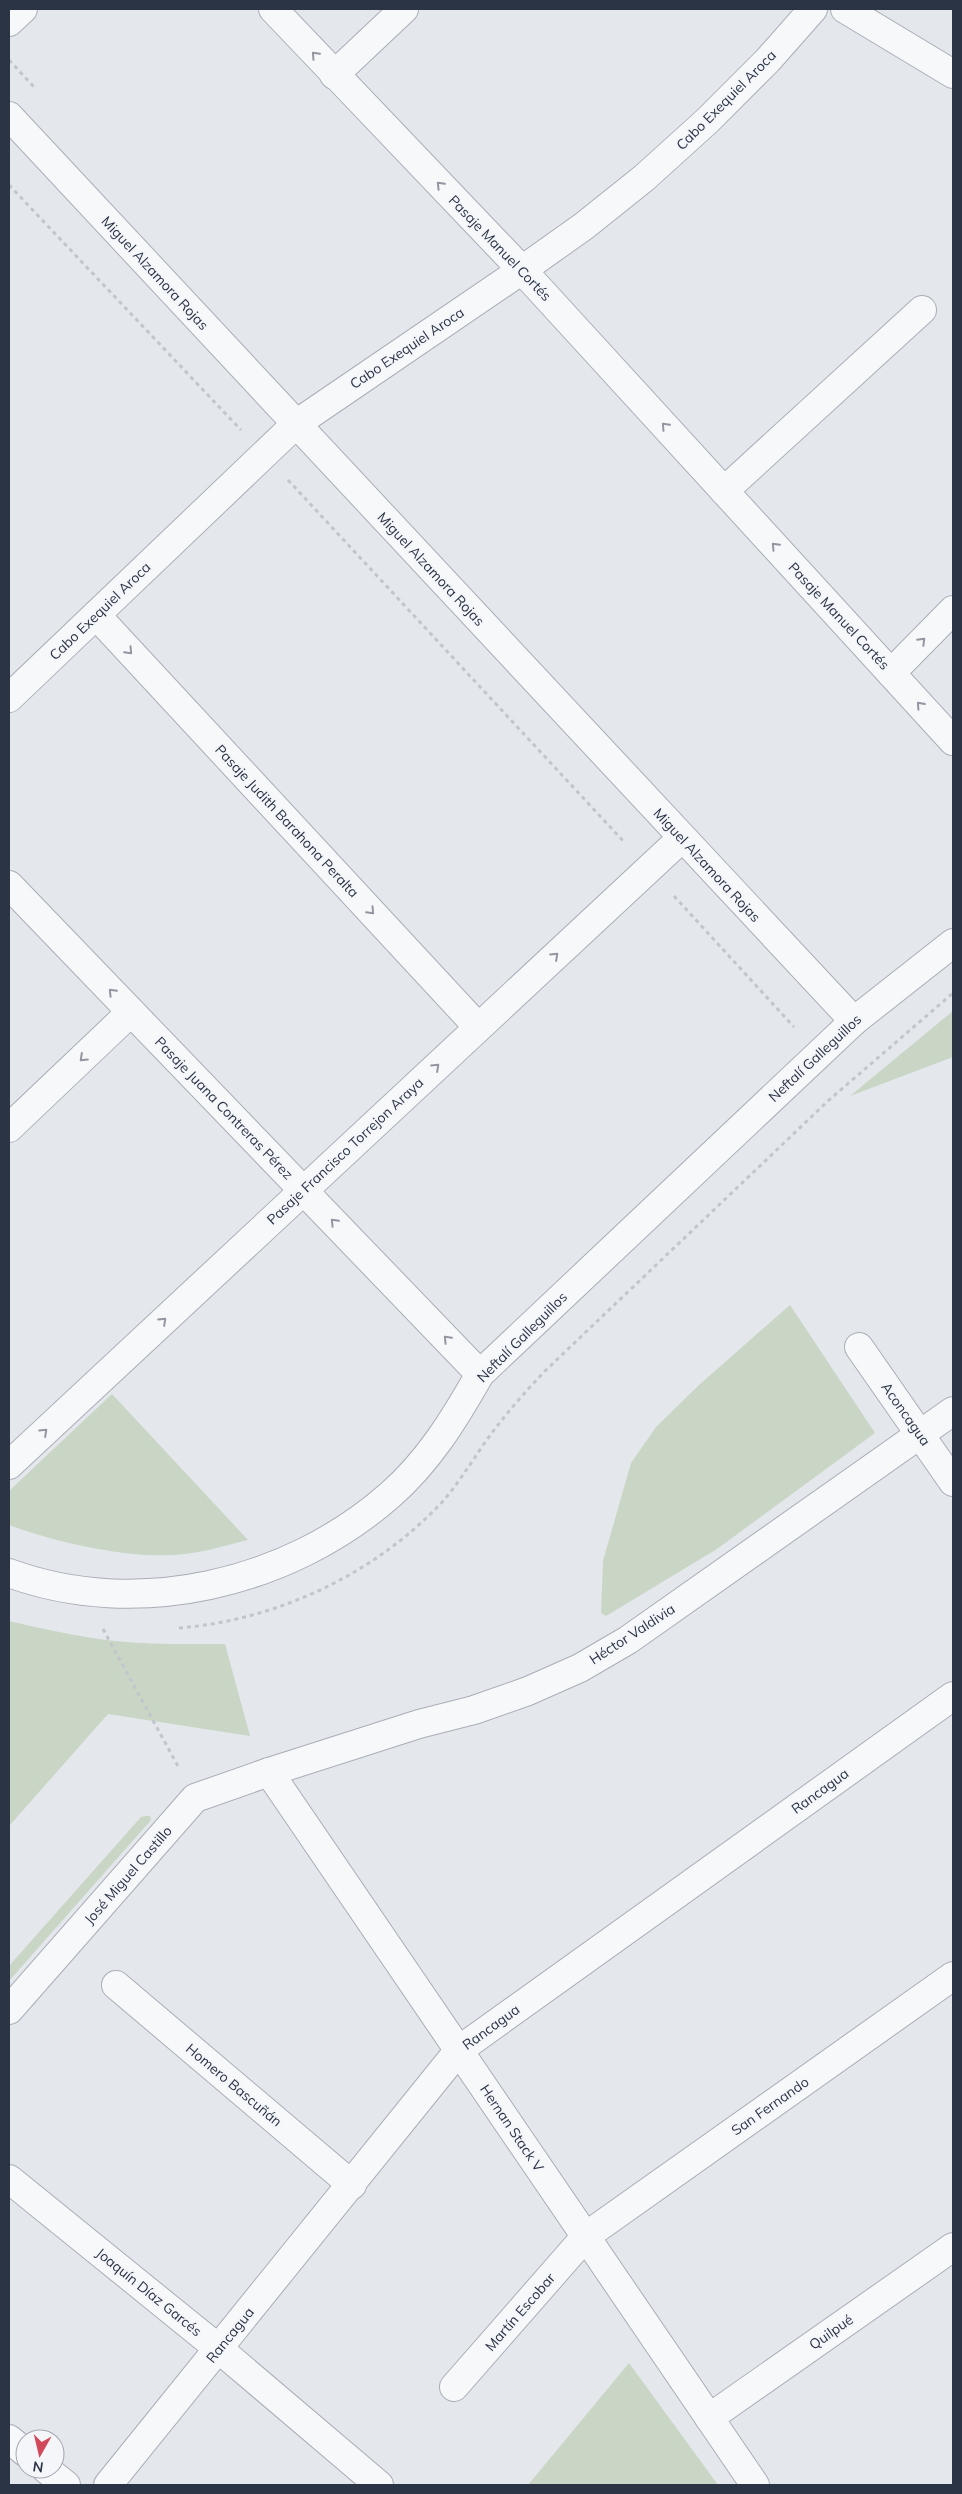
<svg xmlns="http://www.w3.org/2000/svg" width="962" height="2494" font-family="Mulish,sans-serif">
<rect width="100%" height="100%" fill="#e4e7ec"/>
<g fill="#c9d6c5">
<polygon points="953,1011 953,1057 850,1096"/>
<polygon points="790,1305 875,1433 717,1549 606,1616 601,1613 603,1561 631,1463 656,1427 699,1385"/>
<path d="M112,1394L248,1540C224,1546 198,1554 173,1555C125,1558 54,1542 9,1525V1491Z"/>
<path d="M9,1621C44,1629 79,1637 114,1641C151,1645 188,1644 225,1644L250,1736L108,1714L9,1826Z"/>
<polygon points="146,1816 150,1816 151,1820 9,1981 9,1966 141,1817"/>
<polygon points="629,2363 718,2485 528,2485"/>
</g>
<g fill="none" stroke-linecap="round" stroke-linejoin="round">
<defs>
<g id="minor">
<polyline points="273,9 522,270 953,741"/>
<polyline points="845,9 953,74"/>
<polyline points="9,22 23,9"/>
<polyline points="334,75 404,9"/>
<polyline points="9,116 854,1021"/>
<polyline points="724,491 922,310"/>
<polyline points="96,615 478,1027"/>
<polyline points="891,673 953,610"/>
<polyline points="9,698 296,424 522,270 584,226 644,178 707,121 768,60 813,9"/>
<polyline points="9,885 480,1374"/>
<polyline points="9,1128 131,1012"/>
<polyline points="859,1347 953,1482"/>
<polyline points="9,1465 682,838"/>
<path d="M9,1573C137,1620 289,1584 390,1495C429,1461 455,1418 480,1374L854,1021L953,943"/>
<polyline points="269,1772 755,2485"/>
<polyline points="116,1985 352,2185"/>
<polyline points="9,2010 195,1798 269,1772 419,1724 474,1710 528,1691 580,1668 628,1640 953,1411"/>
<polyline points="9,2179 219,2349 379,2485"/>
<polyline points="454,2387 586,2236 953,1976"/>
<polyline points="709,2418 953,2247"/>
<polyline points="9,2439 25,2452"/>
<polyline points="46,2469 66,2485"/>
<polyline points="108,2485 459,2050 953,1696"/>
</g>
</defs>
<use href="#minor" stroke="#a9aeb7" stroke-width="30"/>
<g stroke="#c2c5cb" stroke-width="3" stroke-dasharray="4 4" stroke-linecap="butt">
<polyline points="9,60 34,87"/>
<polyline points="9,185 241,430"/>
<polyline points="288,480 625,843"/>
<polyline points="674,896 794,1027"/>
<path d="M179,1628C278,1620 377,1573 444,1500C460,1481 472,1461 486,1441C504,1416 524,1393 545,1371L829,1100L953,993"/>
<polyline points="103,1629 179,1768"/>
</g>
<use href="#minor" stroke="#f7f8fa" stroke-width="28"/>
</g>
<defs><path id="oneway-chevron" d="M-2-3.5L2.5 0L-2 3.5" fill="none" stroke-width="1.6" stroke-linecap="round" stroke-linejoin="round" transform="scale(1.25)"/></defs>
<g stroke="#9196a0">
<use href="#oneway-chevron" transform="translate(315 55) rotate(-133)"/>
<use href="#oneway-chevron" transform="translate(440 185) rotate(-134)"/>
<use href="#oneway-chevron" transform="translate(665 426) rotate(-133)"/>
<use href="#oneway-chevron" transform="translate(775 546) rotate(-133)"/>
<use href="#oneway-chevron" transform="translate(922 641) rotate(-45)"/>
<use href="#oneway-chevron" transform="translate(129 651) rotate(47)"/>
<use href="#oneway-chevron" transform="translate(920 705) rotate(-132)"/>
<use href="#oneway-chevron" transform="translate(371 911) rotate(47)"/>
<use href="#oneway-chevron" transform="translate(555 956) rotate(-43)"/>
<use href="#oneway-chevron" transform="translate(112 992) rotate(-134)"/>
<use href="#oneway-chevron" transform="translate(83 1058) rotate(137)"/>
<use href="#oneway-chevron" transform="translate(436 1067) rotate(-43)"/>
<use href="#oneway-chevron" transform="translate(334 1222) rotate(-134)"/>
<use href="#oneway-chevron" transform="translate(163 1321) rotate(-43)"/>
<use href="#oneway-chevron" transform="translate(447 1339) rotate(-134)"/>
<use href="#oneway-chevron" transform="translate(44 1432) rotate(-43)"/>
</g>
<g text-anchor="middle" stroke-width="4.5" stroke-linejoin="round" paint-order="stroke">
<g font-size="14" fill="#2b3445" stroke="#f4f6f9">
<text transform="translate(726 100) rotate(-45)" y="5">Cabo Exequiel Aroca</text>
<text transform="translate(500 248) rotate(46)" y="5">Pasaje Manuel Cortés</text>
<text transform="translate(155 273) rotate(47)" y="5">Miguel Alzamora Rojas</text>
<text transform="translate(407 348) rotate(-34)" y="5">Cabo Exequiel Aroca</text>
<text transform="translate(431 569) rotate(47)" y="5">Miguel Alzamora Rojas</text>
<text transform="translate(100 611) rotate(-44)" y="5">Cabo Exequiel Aroca</text>
<text transform="translate(839 616) rotate(47)" y="5">Pasaje Manuel Cortés</text>
<text transform="translate(287 821) rotate(47)" y="5">Pasaje Judith Barahona Peralta</text>
<text transform="translate(707 865) rotate(47)" y="5">Miguel Alzamora Rojas</text>
<text transform="translate(815 1058) rotate(-43)" y="5">Neftalí Galleguillos</text>
<text transform="translate(224 1108) rotate(46)" y="5">Pasaje Juana Contreras Pérez</text>
<text transform="translate(345 1151) rotate(-43)" y="5">Pasaje Francisco Torrejon Araya</text>
<text transform="translate(522 1337) rotate(-45)" y="5">Neftalí Galleguillos</text>
<text transform="translate(906 1414) rotate(55)" y="5">Aconcagua</text>
<text transform="translate(632 1634) rotate(-33)" y="5">Héctor Valdivia</text>
<text transform="translate(820 1791) rotate(-36)" y="5">Rancagua</text>
<text transform="translate(128 1875) rotate(-49)" y="5">José Miguel Castillo</text>
<text transform="translate(491 2027) rotate(-36)" y="5">Rancagua</text>
<text transform="translate(234 2085) rotate(40)" y="5">Homero Bascuñán</text>
<text transform="translate(770 2106) rotate(-35)" y="5">San Fernando</text>
<text transform="translate(512 2128) rotate(56)" y="5">Hernan Stack V</text>
<text transform="translate(149 2292) rotate(39)" y="5">Joaquín Díaz Garcés</text>
<text transform="translate(520 2312) rotate(-49)" y="5">Martín Escobar</text>
<text transform="translate(831 2332) rotate(-35)" y="5">Quilpué</text>
<text transform="translate(230 2335) rotate(-51)" y="5">Rancagua</text>
</g>
</g>
<rect width="962" height="2494" fill="none" stroke="#2b3445" stroke-width="20"/>
<g transform="translate(40 2454) rotate(188)"><circle r="24" fill="#f4f6f9" stroke="#a4a8b1"/>
<path d="M0-4L9 19L0 12L-9 19Z" fill="#d1495b"/>
<text y="-8" font-size="14" font-weight="bold" text-anchor="middle" fill="#2b3445">N</text>
</g>
</svg>
